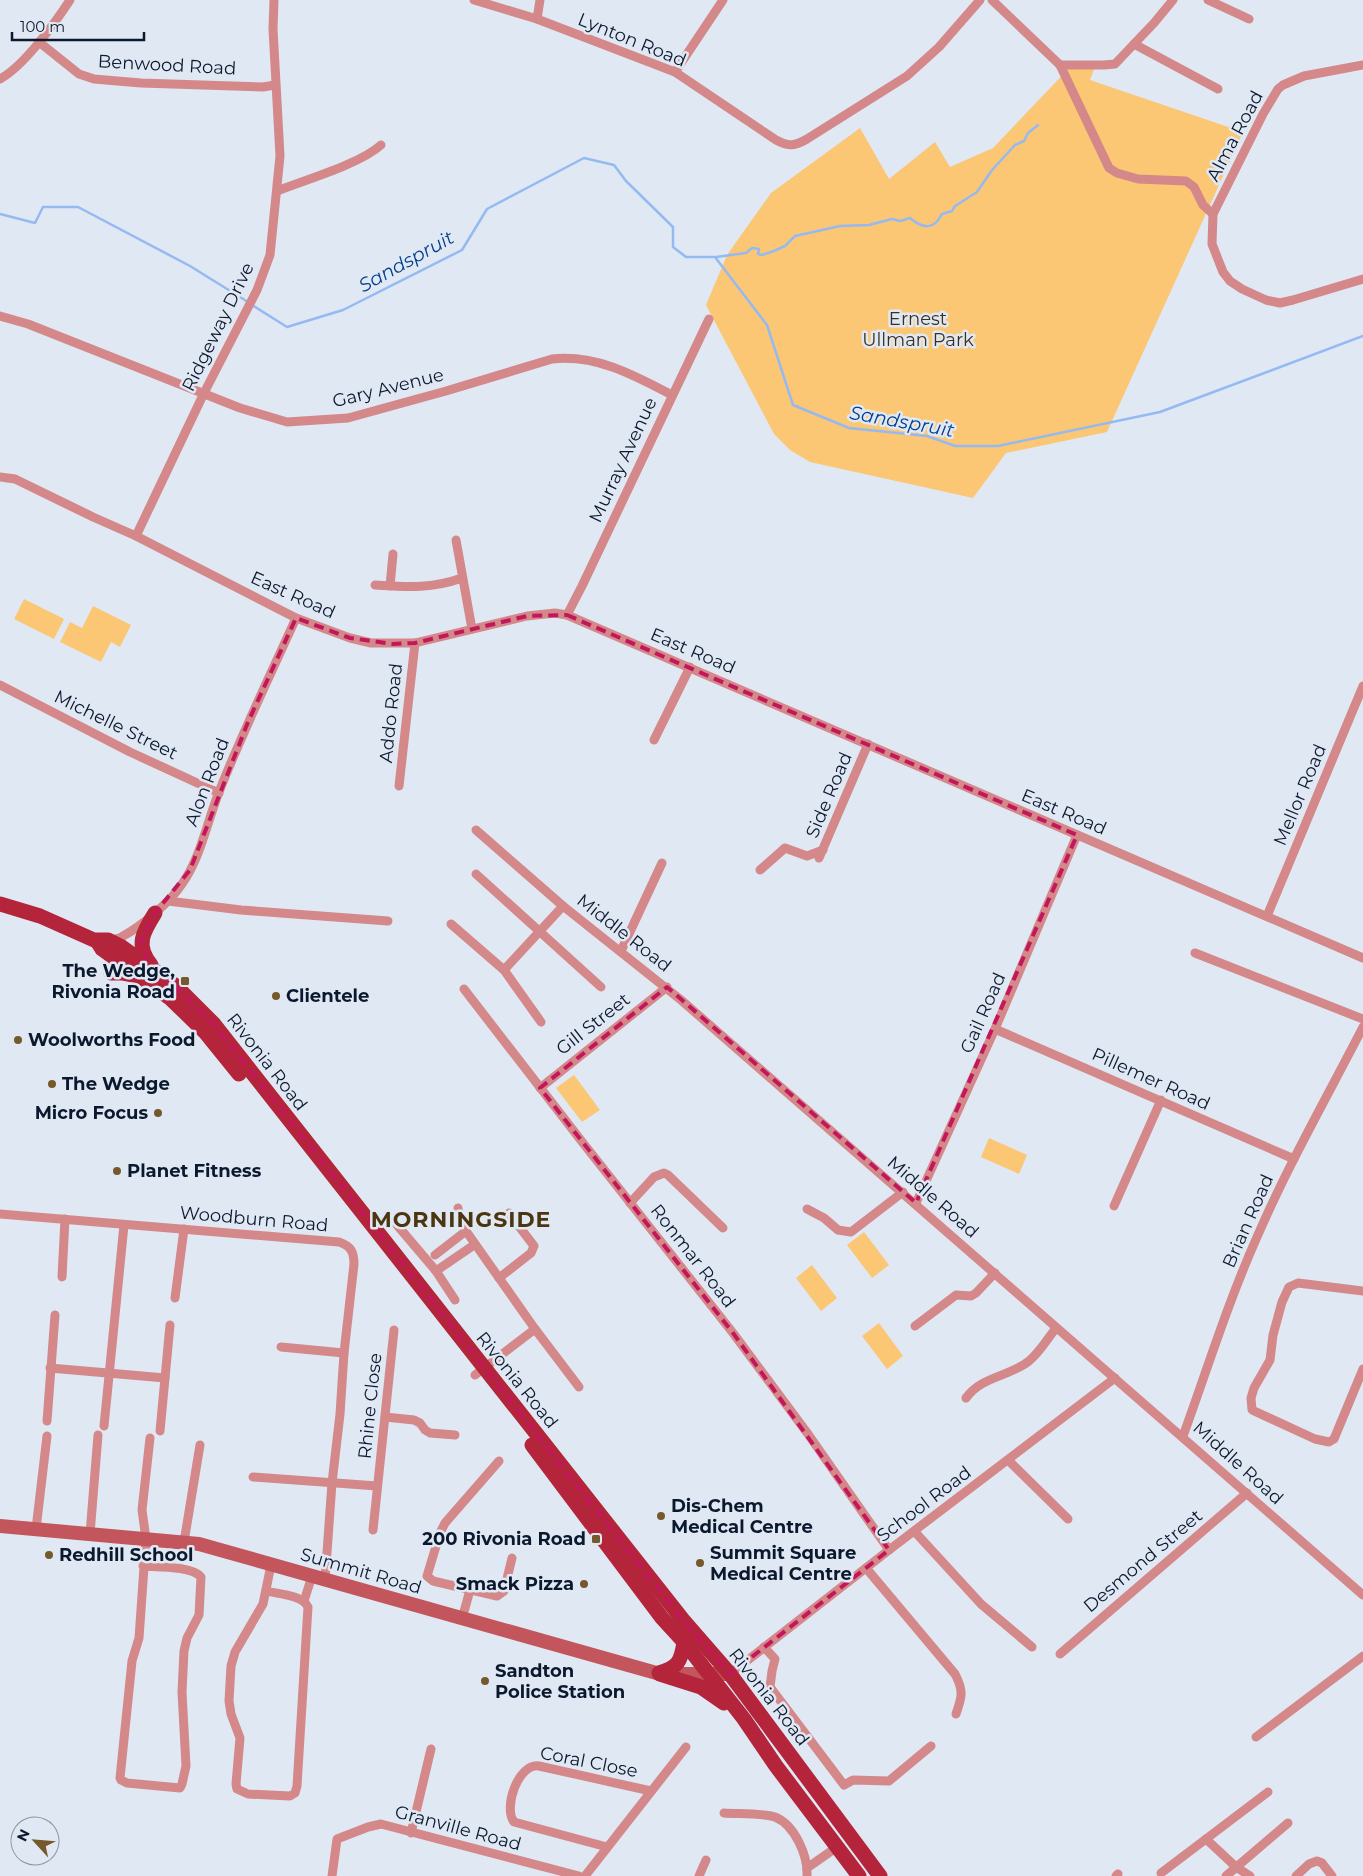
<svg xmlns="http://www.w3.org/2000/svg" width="1363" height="1876" font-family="Montserrat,sans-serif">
<rect width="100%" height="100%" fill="#e0e8f4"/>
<g fill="#fbc774">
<polygon points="1073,64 1096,64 1090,80 1243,132 1107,432 1006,453 973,498 810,462 790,450 774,434 706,305 727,255 771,193 860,128 889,179 935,142 950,167 993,148"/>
<polygon points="24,599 64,619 54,639 14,619"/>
<polygon points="93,606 131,625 120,647 111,642 101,662 60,642 70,622 82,628"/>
<polygon points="574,1075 600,1110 582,1122 556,1088"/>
<polygon points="989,1138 1027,1155 1019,1174 981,1157"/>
<polygon points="864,1232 889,1265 872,1278 847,1245"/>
<polygon points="812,1265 837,1298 821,1311 796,1278"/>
<polygon points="879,1323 903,1356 887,1369 862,1336"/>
</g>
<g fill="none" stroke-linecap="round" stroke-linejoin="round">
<g stroke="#95baf1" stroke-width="2.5">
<polyline points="0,214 35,223 43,207 78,207 190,266 248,302"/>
<path d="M716,257L746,253L752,248L759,249L758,254L762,255L774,251L785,246L795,236L840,226L869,225L892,219L900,221L910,218C923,229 934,230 942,214L952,211L955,206L977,192L992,170L1015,145L1024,141L1028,133L1038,125"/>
<polyline points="252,305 287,327 343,310 462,250 487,209 584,158 614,165 626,181 673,227 673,247 686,257 715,257 767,325 793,405 849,428 927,436 955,446 998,446 1160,412 1363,336"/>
</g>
<g stroke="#d4888a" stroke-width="9">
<path d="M474,0L537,19L675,72L776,140C789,147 795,146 807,139L907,76L939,47L980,0"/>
<polyline points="992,0 1060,65 1109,168 1117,173 1138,179 1186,181 1194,187 1203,205 1213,214"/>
<polyline points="1208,0 1249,19"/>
<polyline points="537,19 540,0"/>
<polyline points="39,42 79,74 94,79 141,83 263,87 275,85"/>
<polyline points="1134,44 1218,89"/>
<polyline points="1060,65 1104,65 1115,64 1154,23 1173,0"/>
<polyline points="1363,65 1304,76 1283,85 1278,89 1263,114 1213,214 1212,244 1223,272 1230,281 1242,289 1266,300 1280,303 1293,300 1363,279"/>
<polyline points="675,72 723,0"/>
<path d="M0,79C24,66 55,23 70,0"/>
<path d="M277,191C305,180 360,164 381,145"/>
<path d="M0,316L28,324L240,408L287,422L348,418L446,391L552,359C596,354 634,375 672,395"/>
<polyline points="0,477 15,479 93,517 136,536 296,618 350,638 371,643 415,643 527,616 555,613 567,615 1363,958"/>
<polyline points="136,536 204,393 257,290 270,255 280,156 273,29 274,0"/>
<polyline points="456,540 472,629"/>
<path d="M375,585C407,587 431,589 462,578"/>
<polyline points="390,586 393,554"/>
<polyline points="567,615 582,586 709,319"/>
<polyline points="0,685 130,752 219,793"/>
<polyline points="654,740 690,667"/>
<polyline points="399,786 415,643"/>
<polyline points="476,830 563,906 681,1000 1363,1595"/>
<polyline points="819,858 868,744"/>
<polyline points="760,870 785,848 807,856 823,850"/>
<polyline points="476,874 601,987"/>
<polyline points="168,901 241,910 388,921"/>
<polyline points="1267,916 1363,686"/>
<polyline points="451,924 504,970 541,1022"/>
<path d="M108,940C113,939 119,939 123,936C142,926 170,902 182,884C201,857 207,822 219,792C242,733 270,676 296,618"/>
<polyline points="621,951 662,863"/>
<polyline points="1195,953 1363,1019"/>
<polyline points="504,970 563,906"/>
<polyline points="464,989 583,1143 733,1333 808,1434 889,1550"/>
<polyline points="995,1029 1294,1159"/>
<polyline points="540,1088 667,987"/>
<polyline points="630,1203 654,1177 664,1173 668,1175 723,1228"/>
<polyline points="916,1203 995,1029 1077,835"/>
<polyline points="1114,1206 1161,1100"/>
<polyline points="458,1208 459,1218 466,1231 535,1329 475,1375"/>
<polyline points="807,1209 824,1218 838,1230 851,1232 903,1192"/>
<path d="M0,1214L339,1242C351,1246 354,1252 354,1264L344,1353L340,1414L332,1483L325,1580"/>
<polyline points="397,1225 436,1271 474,1245"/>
<polyline points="435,1255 466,1231"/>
<polyline points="436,1271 455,1300"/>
<polyline points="62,1277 65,1219"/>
<polyline points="499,1278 531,1253 534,1246 509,1213"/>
<polyline points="1363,1291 1298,1283 1289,1287 1282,1302 1273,1335 1270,1360 1254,1388 1251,1398 1252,1410 1315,1439 1329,1442 1334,1439 1363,1369"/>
<polyline points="175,1298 184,1229"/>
<polyline points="915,1326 956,1295 971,1296 976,1293 995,1273"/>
<polyline points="535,1329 579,1387"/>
<polyline points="281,1347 344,1353"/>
<polyline points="50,1368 165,1378"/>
<path d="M966,1398C982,1376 1009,1377 1029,1361C1040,1352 1048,1338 1056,1328"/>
<polyline points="385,1417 414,1420 420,1423 425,1430 430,1433 455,1435"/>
<polyline points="47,1421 55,1315"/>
<polyline points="104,1426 124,1225"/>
<polyline points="160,1431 170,1325"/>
<path d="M1183,1436C1207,1370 1228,1302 1257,1237C1288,1165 1327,1097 1363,1027"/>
<polyline points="1008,1460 1068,1519"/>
<polyline points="499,1461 445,1523 440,1533 427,1576 433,1581 497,1596 504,1591 512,1558"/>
<polyline points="253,1477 377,1486"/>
<polyline points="36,1529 47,1436"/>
<polyline points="373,1530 394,1330"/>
<polyline points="915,1532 981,1604 1032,1647"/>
<polyline points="90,1534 98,1435"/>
<polyline points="184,1542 200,1445"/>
<path d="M143,1566C157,1567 192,1566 201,1577L199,1615L187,1638L184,1651L182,1692L186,1766L182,1784L180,1788L127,1783L121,1780L120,1778L132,1661L139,1638L146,1539L142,1510L150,1438"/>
<path d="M866,1568L955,1674C964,1691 962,1697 956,1714"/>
<path d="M266,1591C278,1594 303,1595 308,1607L297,1786L295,1793L290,1796L248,1794L237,1789L236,1784L240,1738L231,1714L229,1701L231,1666L235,1652L263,1604L271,1565"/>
<polyline points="304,1601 312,1576"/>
<polyline points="462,1619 470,1590"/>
<polyline points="764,1647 775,1659 772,1671 770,1687 844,1785 853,1780 889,1781 931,1746"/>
<polyline points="1060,1654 1247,1493"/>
<polyline points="730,1674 889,1550 1115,1378"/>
<polyline points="1256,1737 1363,1656"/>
<path d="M724,1813C737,1814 764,1813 775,1817C795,1825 808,1856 807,1876"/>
<polyline points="411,1833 431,1749"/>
<path d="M607,1847L514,1822C503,1808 518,1763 539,1766L651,1791"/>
<polyline points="807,1868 837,1847"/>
<polyline points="1161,1873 1206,1839"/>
<polyline points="332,1876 337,1839 368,1827 381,1824 579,1876"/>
<polyline points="585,1876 686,1747"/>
<polyline points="699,1876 706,1860"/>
<polyline points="1116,1876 1118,1874"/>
<polyline points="1226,1876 1288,1823"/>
<polyline points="1250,1876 1236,1867 1206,1839 1268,1792"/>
<polyline points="1296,1876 1309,1864 1317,1861 1322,1863 1332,1876"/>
</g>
<polyline stroke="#c3555c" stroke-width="14" points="0,1526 199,1544 660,1674 730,1674"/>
<g stroke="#b4253c" stroke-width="15">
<polyline points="0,904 40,916 94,940 108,940 122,947 176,986 213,1023 683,1620 730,1674 880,1876"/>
<polyline points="97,941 102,949 171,999 205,1032 239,1074"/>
<path d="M151,965C135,945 143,932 155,913"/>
<polyline points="111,973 122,973 137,976"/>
<polyline points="532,1445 662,1618 684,1642 744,1719 776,1766 859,1876"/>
<path d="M659,1673C678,1667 681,1662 684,1642"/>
<polyline points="660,1674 701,1687 724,1703"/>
</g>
</g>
<path fill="none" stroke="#c2185b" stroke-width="4" stroke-dasharray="10 6" stroke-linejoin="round" d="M567,615L1077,835L916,1203L667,987L540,1088L733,1333L889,1550L730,1674L683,1620L213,1023L147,960L141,942L155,913L190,870L248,722L296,618L350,638L393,644L415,643L527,616Z"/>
<g fill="#75592c" stroke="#e0e8f4" stroke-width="2">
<rect x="180" y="976" width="10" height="10" rx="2.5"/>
<circle cx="276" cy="996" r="5"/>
<circle cx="18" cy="1040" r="5"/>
<circle cx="52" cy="1084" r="5"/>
<circle cx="158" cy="1113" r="5"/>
<circle cx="117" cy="1171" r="5"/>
<circle cx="661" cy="1516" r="5"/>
<rect x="591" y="1534" width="10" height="10" rx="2.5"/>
<circle cx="49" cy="1555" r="5"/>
<circle cx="700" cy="1563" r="5"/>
<circle cx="584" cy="1584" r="5"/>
<circle cx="485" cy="1681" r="5"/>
</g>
<g text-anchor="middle" stroke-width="5" stroke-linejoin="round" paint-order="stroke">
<g font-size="18" fill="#0b192e" stroke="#e0e8f4">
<text transform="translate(632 40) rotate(22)" y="6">Lynton Road</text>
<text transform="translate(167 65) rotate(3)" y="6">Benwood Road</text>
<text transform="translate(1235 136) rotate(-62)" y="6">Alma Road</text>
<text transform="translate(218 327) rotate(-64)" y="6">Ridgeway Drive</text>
<text transform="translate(388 388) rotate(-14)" y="6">Gary Avenue</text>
<text transform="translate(623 460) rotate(-65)" y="6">Murray Avenue</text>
<text transform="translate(293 595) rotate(24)" y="6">East Road</text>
<text transform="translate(693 651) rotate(23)" y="6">East Road</text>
<text transform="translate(391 713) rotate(-84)" y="6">Addo Road</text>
<text transform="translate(116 725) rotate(26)" y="6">Michelle Street</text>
<text transform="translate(207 782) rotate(-69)" y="6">Alon Road</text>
<text transform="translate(829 795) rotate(-67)" y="6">Side Road</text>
<text transform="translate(1300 795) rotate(-67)" y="6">Mellor Road</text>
<text transform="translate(1064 812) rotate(23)" y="6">East Road</text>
<text transform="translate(624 933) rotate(38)" y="6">Middle Road</text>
<text transform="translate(983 1013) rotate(-66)" y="6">Gail Road</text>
<text transform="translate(593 1024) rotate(-38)" y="6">Gill Street</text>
<text transform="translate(267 1062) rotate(52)" y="6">Rivonia Road</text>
<text transform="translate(1151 1079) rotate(24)" y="6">Pillemer Road</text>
<text transform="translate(933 1197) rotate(41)" y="6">Middle Road</text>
<text transform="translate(254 1219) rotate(5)" y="6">Woodburn Road</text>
<text transform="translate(1248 1221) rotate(-66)" y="6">Brian Road</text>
<text transform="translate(693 1256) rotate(52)" y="6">Ronmar Road</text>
<text transform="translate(517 1380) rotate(51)" y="6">Rivonia Road</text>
<text transform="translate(370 1406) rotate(-84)" y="6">Rhine Close</text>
<text transform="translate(1238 1463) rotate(42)" y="6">Middle Road</text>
<text transform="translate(924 1504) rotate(-37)" y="6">School Road</text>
<text transform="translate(1143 1561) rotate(-40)" y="6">Desmond Street</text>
<text transform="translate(361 1571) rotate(16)" y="6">Summit Road</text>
<text transform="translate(769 1697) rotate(52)" y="6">Rivonia Road</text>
<text transform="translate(589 1762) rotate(11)" y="6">Coral Close</text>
<text transform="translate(458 1828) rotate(15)" y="6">Granville Road</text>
</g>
<g font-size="18" fill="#3c301d" stroke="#e0e8f4">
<text x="918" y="325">Ernest<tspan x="918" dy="21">Ullman Park</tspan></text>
</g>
<g font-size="18" font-weight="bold" fill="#0b192e" stroke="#e0e8f4" text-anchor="start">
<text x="175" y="977" text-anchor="end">The Wedge,<tspan x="175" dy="21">Rivonia Road</tspan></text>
<text x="286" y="1002">Clientele</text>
<text x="28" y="1046">Woolworths Food</text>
<text x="62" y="1090">The Wedge</text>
<text x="148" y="1119" text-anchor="end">Micro Focus</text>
<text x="127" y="1177">Planet Fitness</text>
<text x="671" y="1512">Dis-Chem<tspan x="671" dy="21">Medical Centre</tspan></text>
<text x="586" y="1545" text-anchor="end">200 Rivonia Road</text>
<text x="710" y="1559">Summit Square<tspan x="710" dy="21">Medical Centre</tspan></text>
<text x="59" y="1561">Redhill School</text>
<text x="574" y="1590" text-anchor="end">Smack Pizza</text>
<text x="495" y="1677">Sandton<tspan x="495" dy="21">Police Station</tspan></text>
</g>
<g font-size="19" font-style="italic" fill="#013f8d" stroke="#e0e8f4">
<text transform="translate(406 261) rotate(-29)" y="7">Sandspruit</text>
<text transform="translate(902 421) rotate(10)" y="7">Sandspruit</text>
</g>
<g font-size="22" font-weight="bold" letter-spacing="1" fill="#4c3611" stroke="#e0e8f4">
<text x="461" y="1227">MORNINGSIDE</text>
</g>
</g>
<g transform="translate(35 1841) rotate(296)"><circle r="24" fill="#e0e8f4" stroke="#8b95a5"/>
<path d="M0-4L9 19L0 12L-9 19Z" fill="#75592c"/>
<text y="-8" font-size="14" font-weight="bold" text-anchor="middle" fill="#0b192e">N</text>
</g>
<path d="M12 32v8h132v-8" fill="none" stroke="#0b192e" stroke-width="2.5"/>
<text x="20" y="32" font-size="15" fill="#0b192e" stroke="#e0e8f4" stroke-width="4" paint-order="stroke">100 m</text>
</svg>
